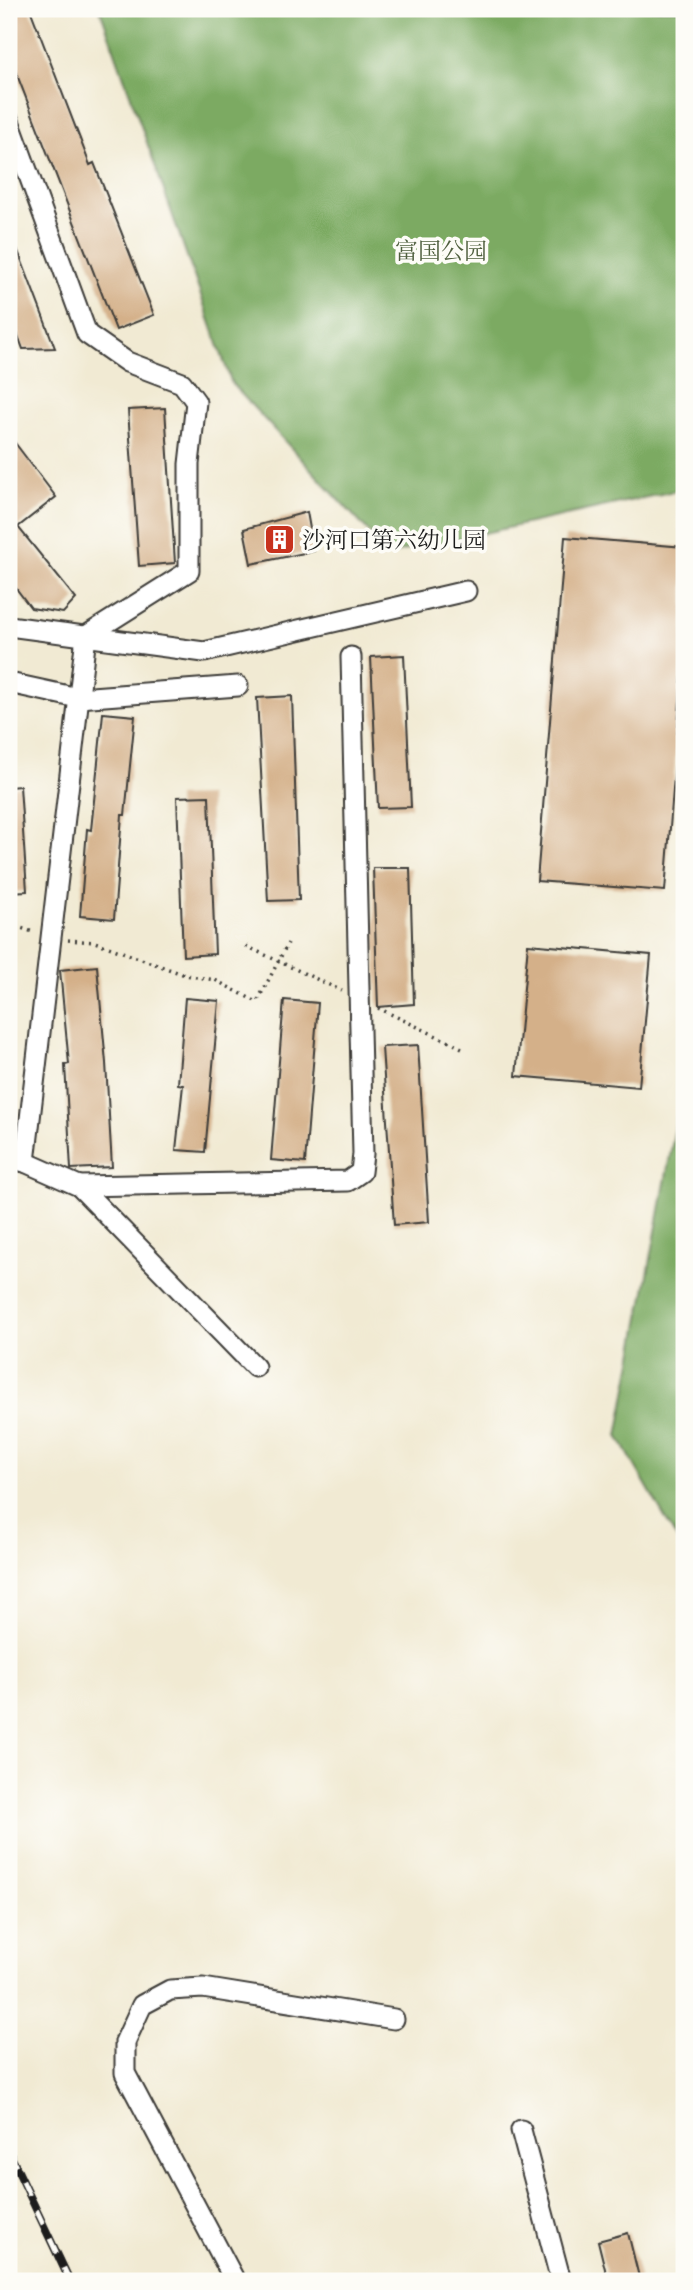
<svg xmlns="http://www.w3.org/2000/svg" width="693" height="2290" font-family="'IM FELL Double Pica','Noto Serif SC',serif">
<rect width="100%" height="100%" fill="#fdfcf7"/>
<filter id="ink" filterUnits="userSpaceOnUse"><feTurbulence type="fractalNoise" baseFrequency=".0143" numOctaves="2"/><feDisplacementMap in="SourceGraphic" scale="14" xChannelSelector="R" yChannelSelector="G"/><feConvolveMatrix kernelMatrix="1 2 1 2 8 2 1 2 1" color-interpolation-filters="sRGB"/></filter>
<filter id="wash" filterUnits="userSpaceOnUse"><feTurbulence type="fractalNoise" baseFrequency=".00686" numOctaves="4" result="noise"/><feDisplacementMap in="SourceGraphic" scale="28" xChannelSelector="R" yChannelSelector="G"/><feGaussianBlur stdDeviation="1.57" result="paint"/><feColorMatrix in="noise" values="0 0 0 0 0 0 0 0 0 0 0 0 0 0 0 0 0 1.4 0 .05"/><feComposite in="paint" operator="in"/></filter>
<g filter="url(#wash)">
<rect width="100%" height="100%" fill="#f1ead3"/>
<g fill="#7caa62" stroke="#4c633f" stroke-width="2">
<polygon points="100,9 684,9 684,489 389,554 232,384"/>
<polygon points="684,1080 684,1551 618,1436"/>
</g>
<g id="blocks">
<g fill="#d4b089">
<polygon points="9,9 30,9 90,165 94,163 154,315 116,330 9,54"/>
<polygon points="9,230 10,230 55,348 23,349 9,311"/>
<polygon points="165,408 175,563 139,566 128,410"/>
<polygon points="9,435 56,497 18,527 76,599 63,613 31,608 9,579"/>
<polygon points="307,512 314,551 251,564 244,529"/>
<polygon points="565,537 684,547 684,650 665,891 537,881"/>
<polygon points="404,655 411,807 378,808 371,657"/>
<polygon points="292,696 299,900 268,901 257,698"/>
<polygon points="103,713 135,716 125,815 122,815 114,919 80,916 87,829 91,830"/>
<polygon points="20,786 27,891 9,892 9,787"/>
<polygon points="209,796 215,954 183,956 177,797"/>
<polygon points="373,868 410,868 414,1004 378,1007"/>
<polygon points="528,944 651,955 639,1087 516,1076"/>
<polygon points="97,966 106,1063 112,1167 71,1169 65,1065 69,1064 60,970"/>
<polygon points="185,998 219,1001 205,1152 176,1150 183,1085 178,1084"/>
<polygon points="284,1000 318,1003 305,1163 271,1160"/>
<polygon points="418,1045 429,1222 394,1225 382,1047"/>
<polygon points="628,2233 640,2281 608,2281 598,2241"/>
</g>
</g>
</g>
<g filter="url(#ink)">
<use href="#blocks" fill-opacity="0" stroke="#3c3b37" stroke-width="2"/>
<g fill="none" stroke-linecap="round" stroke-linejoin="round">
<defs>
<g id="minor">
<polyline points="9,121 87,334 127,362 182,383 196,402 189,464 189,571 86,636 25,1162"/>
<polyline points="9,626 204,652 466,591"/>
<polyline points="9,683 78,698 238,686"/>
<polyline points="9,1158 25,1162 79,1186 255,1367"/>
<polyline points="79,1186 348,1181 361,1172 363,1154 351,657"/>
<polyline points="521,2130 561,2281"/>
<polyline points="235,2281 125,2073 125,2042 142,2005 170,1990 203,1988 394,2019"/>
</g>
</defs>
<use href="#minor" stroke="#3c3b37" stroke-width="23"/>
<g stroke="#3c3b37" stroke-width="3.5" stroke-dasharray="2 5" stroke-linecap="butt">
<polyline points="9,924 33,932"/>
<polyline points="68,940 95,942 185,975 215,980 257,1002 288,943"/>
<polyline points="246,946 342,991"/>
<polyline points="378,1008 464,1049"/>
</g>
<use href="#minor" stroke="#fff" stroke-width="19"/>
<defs>
<polyline id="rail" points="9,2152 70,2281"/>
</defs>
<use href="#rail" stroke="#1c1c1c" stroke-width="8"/>
<use href="#rail" stroke="#fdfcf7" stroke-width="5" stroke-dasharray="16" stroke-linecap="butt"/>
</g>
</g>
<defs>
<symbol id="building-square" viewBox="-11 -11 22 22"><rect x="-9" y="-9" width="18" height="18" rx="4" fill="#c8321e" stroke="#fdfcf7"/><path d="M-4-6H4V6H1V3H-1V6H-4ZM-2.5-4.3h1.7v1.8h-1.7ZM.8-4.3h1.7v1.8H.8ZM-2.5-1h1.7V.8h-1.7ZM.8-1h1.7V.8H.8Z" fill="#fff"/></symbol>
</defs>
<g fill-rule="evenodd">
<use href="#building-square" x="262" y="522" width="35" height="35"/>
</g>
<g text-anchor="middle" stroke-width="7" stroke-linejoin="round" paint-order="stroke">
<g font-size="23" fill="#4f5f3e" stroke="#fdfcf7">
<text x="441" y="259">富国公园</text>
</g>
<g font-size="23" fill="#1c1c1c" stroke="#fdfcf7" text-anchor="start">
<text x="302" y="548">沙河口第六幼儿园</text>
</g>
</g>
<rect width="693" height="2290" fill="none" stroke="#fdfcf7" stroke-width="35"/>
</svg>
